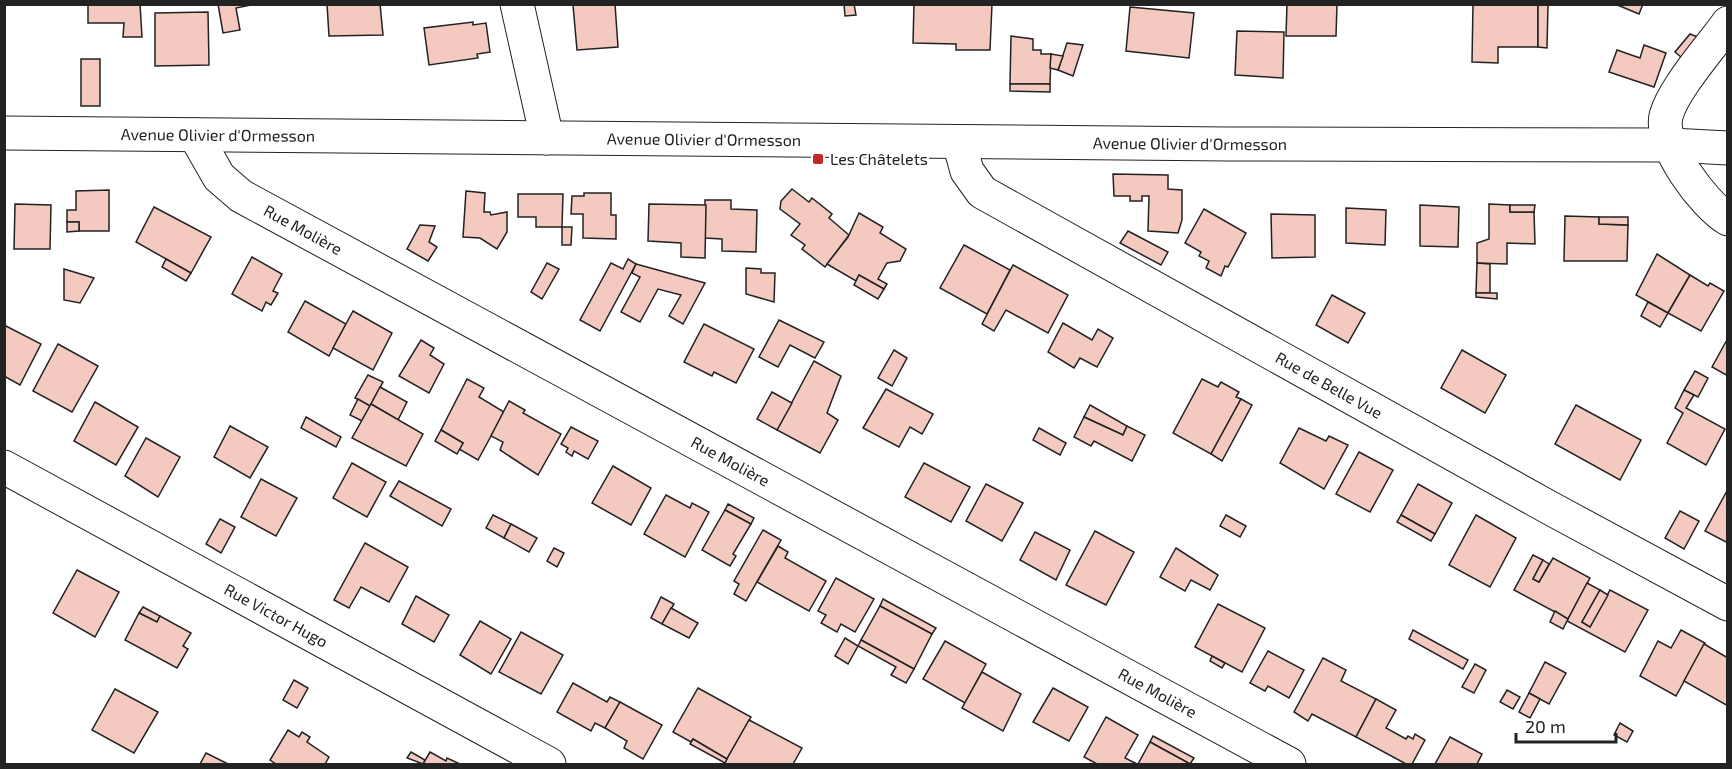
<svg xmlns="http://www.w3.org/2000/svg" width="1732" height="769" font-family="'Exo 2',sans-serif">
<rect width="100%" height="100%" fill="#fff"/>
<g fill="#f3c9c0" stroke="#222" stroke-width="1.5">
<polygon points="88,4 140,4 142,37 123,37 124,23 88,23"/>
<polygon points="218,4 256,4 236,8 240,30 223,33"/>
<polygon points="327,4 380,4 383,35 329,36"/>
<polygon points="615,4 618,47 577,50 573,5"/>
<polygon points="844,4 854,4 856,15 845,16"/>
<polygon points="914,4 992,4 990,50 956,50 956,44 913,43"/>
<polygon points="1287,4 1337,4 1336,36 1286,36"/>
<polygon points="1473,4 1538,4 1538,47 1498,47 1498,63 1472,62"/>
<polygon points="1538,4 1548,4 1547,48 1538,47"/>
<polygon points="1615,4 1643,4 1639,14"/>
<polygon points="1130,7 1194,13 1189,58 1126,51"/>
<polygon points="208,12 209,65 155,66 155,13"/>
<polygon points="473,22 473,25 486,23 490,52 477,54 478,58 429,65 424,28"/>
<polygon points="1237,31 1284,32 1283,78 1235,75"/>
<polygon points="1690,34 1706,40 1688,63 1675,52"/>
<polygon points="1011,36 1033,39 1033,50 1041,50 1041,54 1051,54 1050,84 1010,84"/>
<polygon points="1067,43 1083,45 1073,76 1058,70"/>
<polygon points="1644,45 1666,53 1654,87 1609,72 1617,50 1640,58"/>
<polygon points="1051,54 1063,56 1058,70 1050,68"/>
<rect x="81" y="59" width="19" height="47"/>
<polygon points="1010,84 1050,84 1050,92 1010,91"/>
<polygon points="1113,174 1168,175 1168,189 1182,190 1182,220 1178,233 1148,231 1149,196 1142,196 1142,201 1130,201 1130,196 1114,196"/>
<polygon points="792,189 809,202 812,198 832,214 829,218 849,235 825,267 802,249 805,245 791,235 800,224 780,209 781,201"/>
<polygon points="109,190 109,231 79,231 79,222 67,222 67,210 76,210 76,191"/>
<polygon points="466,191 485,193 484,212 490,212 491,215 507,212 507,232 497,249 480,238 463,237"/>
<polygon points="584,193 611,193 611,215 616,215 616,239 583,238 583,214 571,214 572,196 584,196"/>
<polygon points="518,194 563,194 562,227 536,227 536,217 518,217"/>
<polygon points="705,200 731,200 731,209 757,210 756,252 722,251 722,239 705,238"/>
<polygon points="15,204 51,205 50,249 14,249"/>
<polygon points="649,204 706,205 705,258 681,257 681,243 648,241"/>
<polygon points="1489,204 1510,205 1510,212 1534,212 1535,244 1507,243 1507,264 1477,263 1477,243 1489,239"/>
<polygon points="1420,205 1459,207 1458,247 1420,246"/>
<polygon points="1510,205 1535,205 1534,212 1510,212"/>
<polygon points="154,207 211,237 191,273 136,242"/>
<polygon points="1346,208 1386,210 1385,245 1346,243"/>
<polygon points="1204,209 1246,233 1228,267 1225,266 1221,276 1206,268 1209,261 1199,256 1201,252 1185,243"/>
<polygon points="859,213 883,227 880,233 906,249 900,261 887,263 878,279 887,284 884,289 859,275 856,281 827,264 848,237"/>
<polygon points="1271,214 1315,215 1315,257 1272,258"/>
<polygon points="1565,216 1599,217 1599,224 1628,225 1627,261 1564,261"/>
<polygon points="1599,217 1628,217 1628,225 1599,224"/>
<polygon points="67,222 79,222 79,231 67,232"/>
<polygon points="420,225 435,226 429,242 437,247 428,261 407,249"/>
<polygon points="562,227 572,227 571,245 562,245"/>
<polygon points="1128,231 1168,252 1161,265 1120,243"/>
<polygon points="964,245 1010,270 987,314 940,288"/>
<polygon points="1657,254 1690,275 1668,313 1636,295"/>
<polygon points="252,257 282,274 273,291 278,293 271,305 266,302 262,311 232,294"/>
<polygon points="166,259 191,273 186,281 162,267"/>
<polygon points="628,259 636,264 600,331 580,320 611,263 623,269"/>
<polygon points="547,263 559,269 542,299 531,292"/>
<polygon points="1477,263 1490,264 1490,293 1476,293"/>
<polygon points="636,264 705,283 683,324 669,316 681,295 658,289 640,322 621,312 640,277 632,273"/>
<polygon points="1013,265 1068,295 1048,333 1006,310 994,331 982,324"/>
<polygon points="746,268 761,269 761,273 775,273 774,302 746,294"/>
<polygon points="64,269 94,278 80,303 64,300"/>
<polygon points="859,275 884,289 878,299 854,285"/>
<polygon points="1690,275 1708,286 1710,283 1724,291 1701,331 1668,313"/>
<polygon points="1476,293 1497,293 1497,299 1476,297"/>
<polygon points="1332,295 1365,313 1348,343 1316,325"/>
<polygon points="305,301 346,324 329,356 288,332"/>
<polygon points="1648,302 1668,313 1660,327 1641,316"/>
<polygon points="353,311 392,333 373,370 333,348"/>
<polygon points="779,320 824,342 815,358 790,345 778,367 759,357"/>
<polygon points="1063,323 1092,340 1098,329 1113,338 1097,367 1080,358 1074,368 1048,352"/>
<polygon points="704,324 754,349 736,383 714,372 712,376 684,362"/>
<polygon points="4,325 41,344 20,385 4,376"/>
<polygon points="1728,338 1728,376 1712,367"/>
<polygon points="421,340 434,348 430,355 444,364 429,393 399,376"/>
<polygon points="58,344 98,366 72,412 33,391"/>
<polygon points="894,350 907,358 892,386 878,378"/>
<polygon points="1462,350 1506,375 1485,413 1441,388"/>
<polygon points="814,361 841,376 827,413 838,420 820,453 777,430"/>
<polygon points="1695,371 1708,378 1698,397 1684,390"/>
<polygon points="368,375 383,382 370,406 355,398"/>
<polygon points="467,379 484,388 479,397 504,412 478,460 459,449 463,443 441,430"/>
<polygon points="1202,379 1218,387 1221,382 1239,392 1236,397 1241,399 1211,454 1173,433"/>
<polygon points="380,387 407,402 398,420 371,404"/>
<polygon points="886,389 933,414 922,434 910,427 899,447 863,428"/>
<polygon points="1684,390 1694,395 1686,408 1725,429 1706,465 1667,443 1683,413 1675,408"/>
<polygon points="772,392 792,403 777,430 757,419"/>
<polygon points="358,399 370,406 362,421 350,415"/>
<polygon points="1241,399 1252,405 1222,461 1211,454"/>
<polygon points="509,401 525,410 523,413 561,434 538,475 500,450 503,442 491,436"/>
<polygon points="95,402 138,427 116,465 74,441"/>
<polygon points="371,404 423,434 406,466 352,438"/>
<polygon points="1090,405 1127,426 1123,435 1084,417"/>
<polygon points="1576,405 1641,440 1620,480 1555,444"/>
<polygon points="306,417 341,437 336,447 301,428"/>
<polygon points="1084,417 1123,435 1127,426 1145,435 1132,461 1094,441 1091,446 1074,437"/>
<polygon points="230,426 268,447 250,478 214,457"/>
<polygon points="571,427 598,441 588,459 574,451 572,456 566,452 568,448 561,444"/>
<polygon points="1039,428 1066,443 1060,455 1033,440"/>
<polygon points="1299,428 1326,441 1329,436 1348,445 1324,489 1280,463"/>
<polygon points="441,430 463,443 457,454 435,441"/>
<polygon points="146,438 180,457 158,497 125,476"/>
<polygon points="1359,452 1393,470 1370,512 1336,494"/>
<polygon points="352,463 386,482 367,517 333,498"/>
<polygon points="924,463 970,487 951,522 905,497"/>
<polygon points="613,466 651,488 631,525 592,503"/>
<polygon points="261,479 297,498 276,536 241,517"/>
<polygon points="399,481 451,509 442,526 390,496"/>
<polygon points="986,484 1023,503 1002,541 966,521"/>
<polygon points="1418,484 1452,503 1435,534 1401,515"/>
<polygon points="1728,489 1728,543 1705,531"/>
<polygon points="666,495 690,508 692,503 709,512 685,557 644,534"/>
<polygon points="728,504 754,518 751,524 725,510"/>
<polygon points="725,510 751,524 733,554 736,556 730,566 702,550"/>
<polygon points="1680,511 1699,521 1684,549 1665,538"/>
<polygon points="493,515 511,524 504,538 486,528"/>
<polygon points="1226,515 1246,526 1240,537 1220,526"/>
<polygon points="1401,515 1435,534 1431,541 1397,522"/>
<polygon points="1476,515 1516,538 1490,587 1449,565"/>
<polygon points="220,519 235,527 221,553 206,544"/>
<polygon points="511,524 537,538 529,552 504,538"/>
<polygon points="763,530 781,540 746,601 734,594 739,584 734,581"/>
<polygon points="1095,531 1134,552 1106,605 1066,585"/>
<polygon points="1035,532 1070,550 1056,580 1020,560"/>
<polygon points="365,543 408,567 389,602 361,587 349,608 334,600"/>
<polygon points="778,546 788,552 785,558 826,581 809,611 757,582"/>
<polygon points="554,548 564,553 557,567 547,561"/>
<polygon points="1176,548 1218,575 1210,590 1191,580 1185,591 1160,577"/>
<polygon points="1533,555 1543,560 1533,579 1539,582 1553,558 1590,578 1568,619 1514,590"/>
<polygon points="1543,560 1549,564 1539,582 1533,579"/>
<polygon points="77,570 119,592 95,637 53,613"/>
<polygon points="836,578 874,599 855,632 841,624 837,632 821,623 826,615 818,611"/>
<polygon points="1587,583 1600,590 1582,622 1590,627 1610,590 1648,610 1625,652 1567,621"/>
<polygon points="1600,590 1608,595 1590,627 1582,622"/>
<polygon points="416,596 449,615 434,642 402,624"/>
<polygon points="661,597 674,604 662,624 651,618"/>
<polygon points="883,599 936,628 932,634 880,606"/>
<polygon points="1218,604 1265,628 1242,672 1195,647"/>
<polygon points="880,606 932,634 914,669 861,640"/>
<polygon points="143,607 160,616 157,622 139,613"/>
<polygon points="671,608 698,623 689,638 662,624"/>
<polygon points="1555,611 1568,619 1563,629 1550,622"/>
<polygon points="139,613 157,622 160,616 191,633 183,646 188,649 177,668 125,640"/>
<polygon points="480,621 511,639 491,674 460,655"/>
<polygon points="1413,630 1468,660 1463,669 1409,639"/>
<polygon points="1681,630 1705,643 1676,696 1640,676 1658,641 1671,648"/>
<polygon points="521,632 563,655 541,694 499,672"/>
<polygon points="845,638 858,646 848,664 835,656"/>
<polygon points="861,640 914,669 906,683 891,675 896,667 858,646"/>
<polygon points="945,641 986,664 965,703 923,679"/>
<polygon points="1704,644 1728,658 1728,706 1684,681"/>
<polygon points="1268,651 1304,670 1289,698 1268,686 1265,691 1250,683"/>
<polygon points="1212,656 1225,663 1222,668 1210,661"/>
<polygon points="1323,658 1346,670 1341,681 1376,699 1356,737 1312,714 1308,721 1294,712"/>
<polygon points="1545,662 1566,673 1549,704 1529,693"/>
<polygon points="1475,664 1486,670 1474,693 1462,687"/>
<polygon points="982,672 1021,694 1003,731 962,708"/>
<polygon points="294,680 308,688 297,708 283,700"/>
<polygon points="573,683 607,702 610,697 620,702 605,728 595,723 591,731 557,712"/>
<polygon points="698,688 751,717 727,759 693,739 691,742 673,732"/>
<polygon points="1053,688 1088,707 1069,741 1033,722"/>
<polygon points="115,689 158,712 134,753 92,730"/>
<polygon points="1507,690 1520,697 1513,709 1500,702"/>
<polygon points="1529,693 1540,699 1530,718 1519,712"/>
<polygon points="1376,699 1396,710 1386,728 1406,739 1408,736 1413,739 1415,734 1425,740 1412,764 1406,764 1356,737"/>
<polygon points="620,702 662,725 643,759 624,748 627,741 605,728"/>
<polygon points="1106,717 1138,735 1125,758 1137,764 1097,764 1084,757"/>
<polygon points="749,720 802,748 793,764 724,764"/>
<polygon points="1620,723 1633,731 1627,742 1614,735"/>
<polygon points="288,730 299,737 302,732 310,737 307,742 329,757 325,764 276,764 270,760"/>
<polygon points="1153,736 1194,758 1190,764 1150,742"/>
<polygon points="1450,737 1482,754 1477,764 1435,764"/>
<polygon points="693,739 727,759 725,763 690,744"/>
<polygon points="1150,742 1190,764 1138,764"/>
<polygon points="411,752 425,760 423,764 407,758"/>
<polygon points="430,752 446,761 447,758 460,764 423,764"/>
<polygon points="206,753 228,764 200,764"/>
</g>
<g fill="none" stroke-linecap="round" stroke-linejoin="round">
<defs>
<g id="minor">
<polyline points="517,4 547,138"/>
<path d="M1728,23C1711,47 1673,89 1666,116C1659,145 1704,205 1728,219"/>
<path id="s1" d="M195,135L219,177L241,196L1289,764"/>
<path id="s2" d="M959,142L967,171L982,192L1550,508L1728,604"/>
<path id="s3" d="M4,467L549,764"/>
</g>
<g id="major">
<path id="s4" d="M4,133L1228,144L1671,145L1728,148"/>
</g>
</defs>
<use href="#minor" stroke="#222" stroke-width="35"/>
<use href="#major" stroke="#222" stroke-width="35"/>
<use href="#minor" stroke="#fff" stroke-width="33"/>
<use href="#major" stroke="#fff" stroke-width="33"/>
</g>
<rect fill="#c62828" stroke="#fff" stroke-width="2" x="812" y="153" width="12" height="12" rx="3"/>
<g text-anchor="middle" stroke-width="4.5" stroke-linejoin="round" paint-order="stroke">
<g font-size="16" fill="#222" stroke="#fff">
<text dy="6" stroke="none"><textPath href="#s4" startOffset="214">Avenue Olivier d'Ormesson</textPath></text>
<text dy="6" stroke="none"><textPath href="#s4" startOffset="700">Avenue Olivier d'Ormesson</textPath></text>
<text dy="6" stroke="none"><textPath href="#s4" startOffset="1186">Avenue Olivier d'Ormesson</textPath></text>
<text dy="6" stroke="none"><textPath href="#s1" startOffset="148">Rue Molière</textPath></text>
<text dy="6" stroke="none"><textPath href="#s2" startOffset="453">Rue de Belle Vue</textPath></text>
<text dy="6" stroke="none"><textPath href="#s1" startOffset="634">Rue Molière</textPath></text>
<text dy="6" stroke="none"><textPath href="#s3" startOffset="310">Rue Victor Hugo</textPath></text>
<text dy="6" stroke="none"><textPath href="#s1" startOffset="1120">Rue Molière</textPath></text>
</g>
<g font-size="16" fill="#222" stroke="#fff" text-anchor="start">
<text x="830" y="165">Les Châtelets</text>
</g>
</g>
<rect width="1732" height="769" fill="none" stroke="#222222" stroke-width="12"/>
<path d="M1516 733v9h100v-9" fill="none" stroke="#222222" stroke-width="3"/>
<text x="1525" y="733" font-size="18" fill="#222222" stroke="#ffffff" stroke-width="4.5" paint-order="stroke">20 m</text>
</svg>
